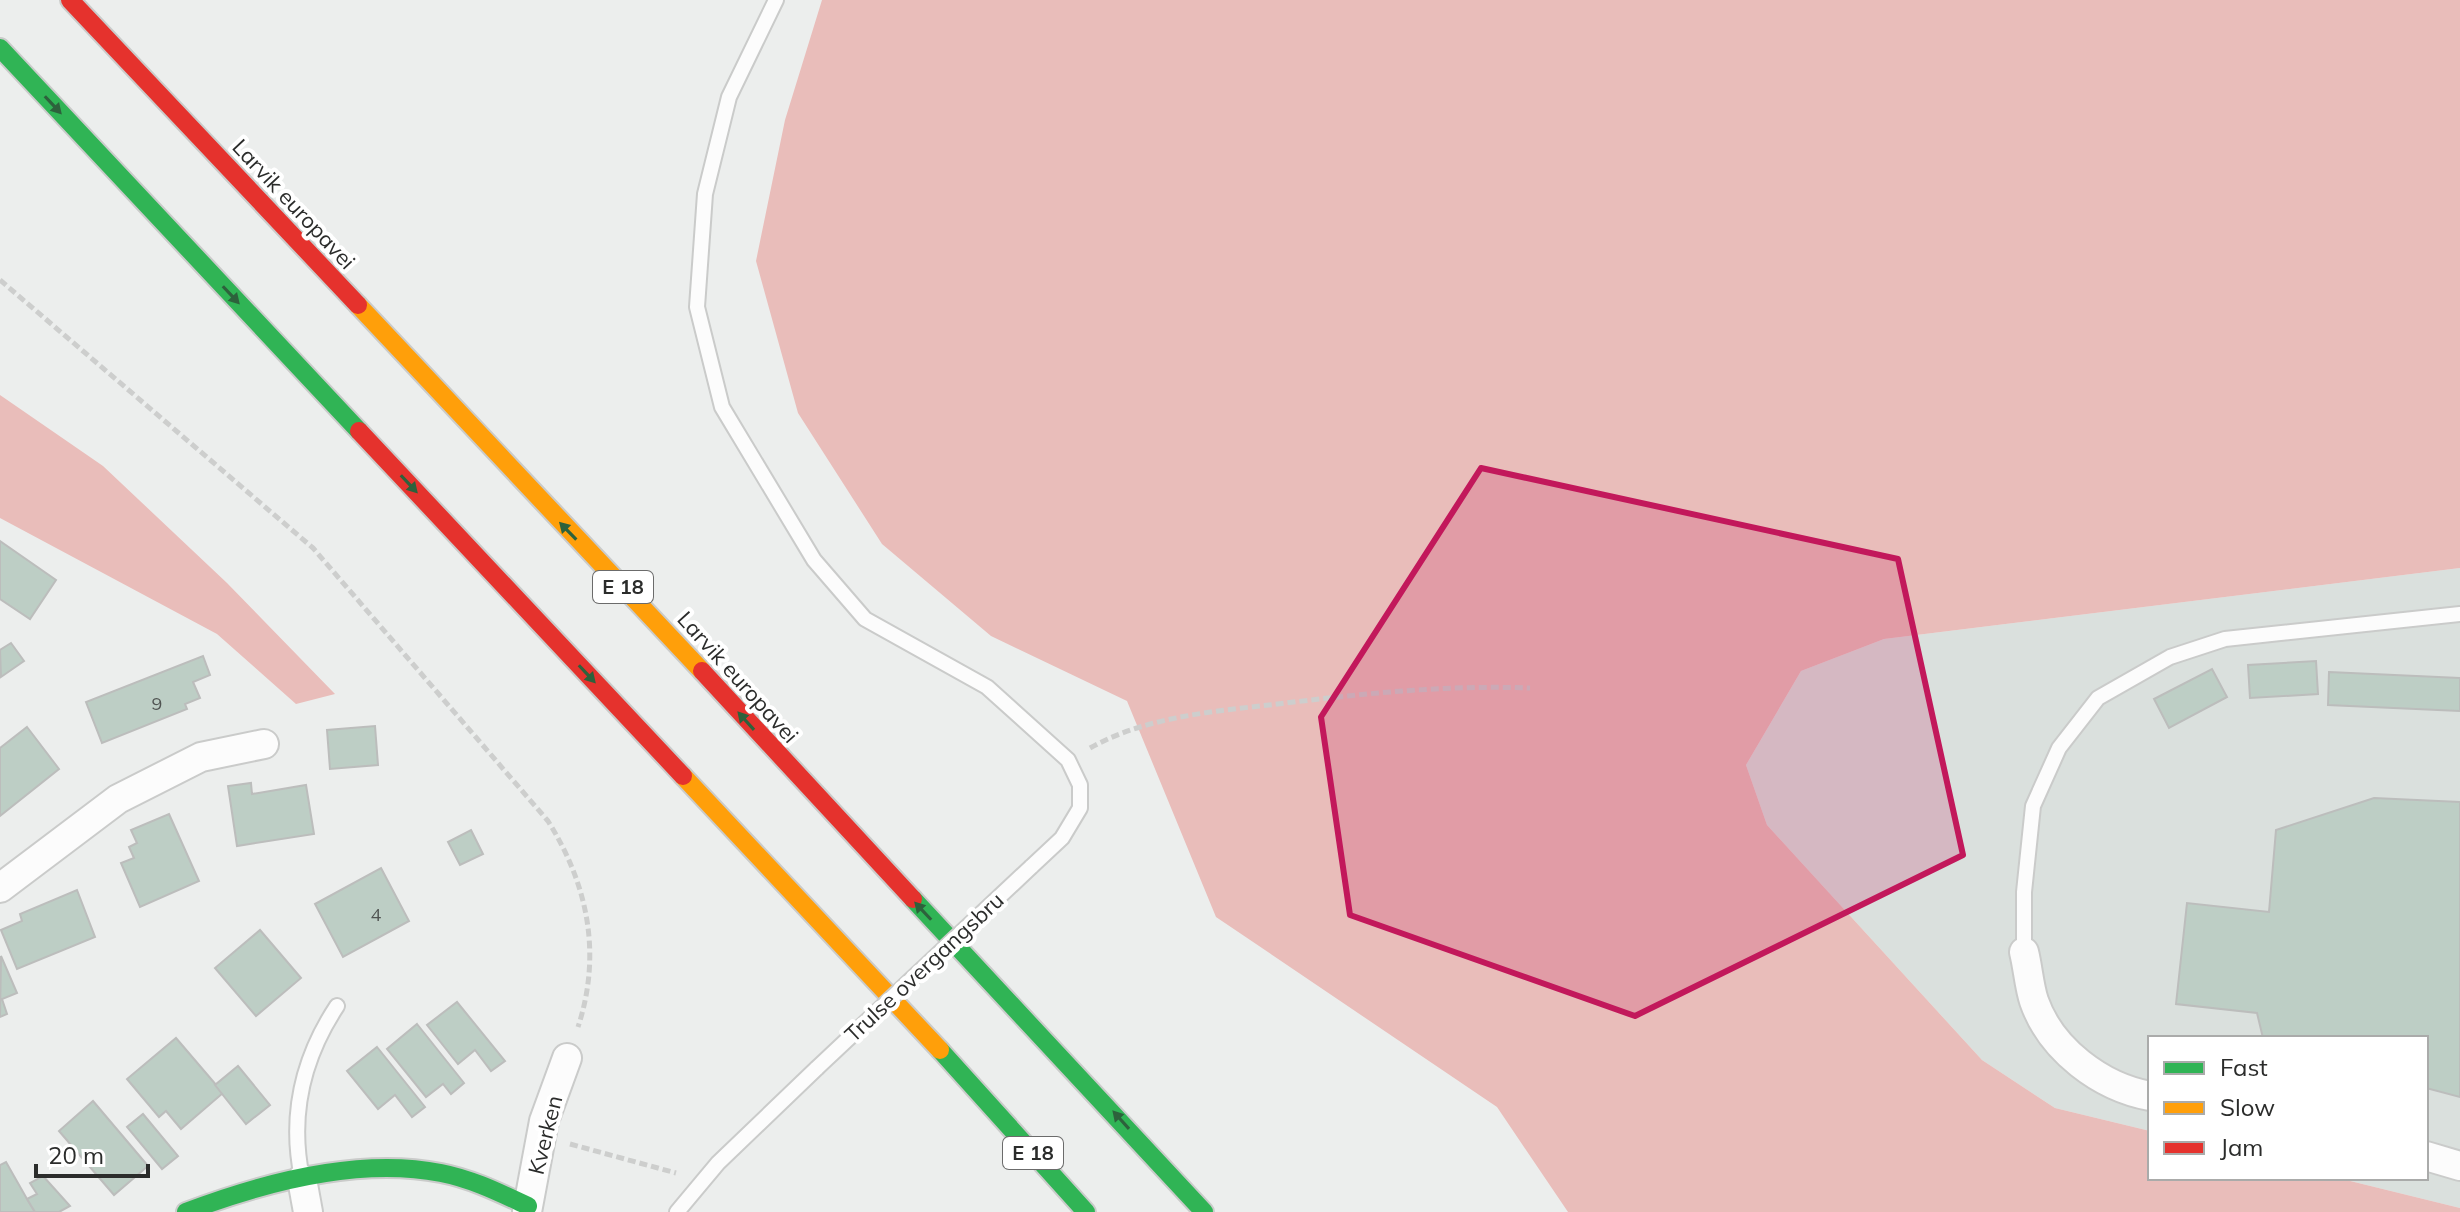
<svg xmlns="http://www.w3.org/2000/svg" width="2460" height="1212" font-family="Mulish,sans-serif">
<rect width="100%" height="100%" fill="#eceeed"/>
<polygon fill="#dae0dd" points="2460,568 2460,1208 2338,1178 2426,1178 2426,1038 2150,1038 2150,1131 2055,1108 1982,1060 1767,825 1746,765 1801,671 1884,639"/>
<g fill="#e9bdba">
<polygon points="822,0 2460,0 2460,568 1884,639 1801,671 1746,765 1767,825 1982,1060 2055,1108 2150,1131 2150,1178 2338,1178 2460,1208 2460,1212 1568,1212 1497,1107 1216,917 1127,701 991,636 882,544 798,413 756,261 785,120"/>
<polygon points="0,395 103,466 227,583 335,694 296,704 217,634 0,518"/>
</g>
<g fill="#bdcec5" stroke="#bcbdbc" stroke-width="2">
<polygon points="0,541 56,580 30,619 0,599"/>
<polygon points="11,643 24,661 1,677 0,650"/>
<polygon points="203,656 210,675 193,682 200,698 185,704 187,709 102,743 86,702"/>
<polygon points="2316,661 2318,694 2250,698 2248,665"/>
<polygon points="2212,669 2227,697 2169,728 2154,699"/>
<polygon points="2329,672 2460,678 2460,711 2328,705"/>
<polygon points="375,726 378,765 330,769 327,730"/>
<polygon points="27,727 59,769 0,816 0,748"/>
<polygon points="251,783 252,794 306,785 314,834 237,846 228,786"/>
<polygon points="2374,798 2460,802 2460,1097 2426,1088 2426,1038 2263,1038 2257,1013 2176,1004 2187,903 2269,912 2276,830"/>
<polygon points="169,814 199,881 140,907 121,863 134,858 129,847 137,843 131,830"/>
<polygon points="471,830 483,854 460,865 448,842"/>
<polygon points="381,868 409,921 343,957 315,904"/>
<polygon points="77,890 95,937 17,969 1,930 22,921 20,914"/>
<polygon points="260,930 301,978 256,1016 215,968"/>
<polygon points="1,956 17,993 2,999 7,1014 0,1017"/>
<polygon points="457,1002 505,1061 491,1071 475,1050 458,1064 427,1025"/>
<polygon points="417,1024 464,1083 451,1094 443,1084 426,1097 387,1049"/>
<polygon points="176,1038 223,1093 181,1129 166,1111 159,1117 127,1079"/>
<polygon points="377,1047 425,1107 412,1117 395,1095 378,1109 347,1071"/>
<polygon points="238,1066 270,1105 246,1124 215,1085"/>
<polygon points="93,1101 148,1166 114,1195 59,1131"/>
<polygon points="143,1114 178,1156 162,1169 127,1127"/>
<polygon points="6,1162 27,1199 35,1212 0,1212 0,1165"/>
<polygon points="43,1176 70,1206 59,1212 35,1212 27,1199 37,1194 30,1183"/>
</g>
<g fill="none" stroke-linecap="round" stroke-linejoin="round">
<defs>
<g id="lane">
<polyline points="776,0 729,97 705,194 697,307 722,407 814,560 865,619 987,687 1068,760 1080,785 1080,808 1062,838 1031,867"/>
<polyline points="2024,952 2024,892 2033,806 2059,748 2098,698 2170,657 2225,639 2460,614"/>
<path d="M302,1178C289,1115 302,1059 337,1006"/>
<polyline points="677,1212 718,1163 817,1068"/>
</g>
<g id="street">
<polyline points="0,888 118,799 201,757 264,744"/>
<path d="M2024,952C2028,968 2029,986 2034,1001C2051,1050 2101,1087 2150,1096"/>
<polyline points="2426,1156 2460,1166"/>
<polyline points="302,1179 308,1212"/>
<polyline points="527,1212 544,1121 567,1058"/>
</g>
<g id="fast">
<polyline points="0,48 359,431"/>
<polyline points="913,899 1204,1212"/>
<polyline points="940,1050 1086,1212"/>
<path d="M186,1212C262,1183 359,1157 441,1173C472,1179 500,1193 528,1206"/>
</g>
<g id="slow">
<polyline points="358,305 702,671"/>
<polyline points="683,776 940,1050"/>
</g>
<g id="jam">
<polyline points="70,0 358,305"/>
<polyline points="359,431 683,776"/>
<polyline points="702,671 913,899"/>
</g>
</defs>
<use href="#lane" stroke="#cacbca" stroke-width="18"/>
<use href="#street" stroke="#cacbca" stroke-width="32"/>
<use href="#fast" stroke="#cacbca" stroke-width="22"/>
<use href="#slow" stroke="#cacbca" stroke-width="22"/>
<use href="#jam" stroke="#cacbca" stroke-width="22"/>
<g stroke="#cdcecd" stroke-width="5" stroke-dasharray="8 4" stroke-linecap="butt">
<path d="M0,280L313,548L548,821C588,885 602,954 578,1027"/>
<path d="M1090,748C1149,715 1220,711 1286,703C1367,693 1448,685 1530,688"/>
<polyline points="570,1144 676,1173"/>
</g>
<use href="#lane" stroke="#fcfcfc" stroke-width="14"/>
<use href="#street" stroke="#fcfcfc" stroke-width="28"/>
<use href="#fast" stroke="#30b455" stroke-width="18"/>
<use href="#slow" stroke="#ff9f0a" stroke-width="18"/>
<use href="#jam" stroke="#e5322d" stroke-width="18"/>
<defs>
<polyline id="lane-bridge" points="817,1068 1031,867"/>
</defs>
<use href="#lane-bridge" stroke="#cacbca" stroke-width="18" stroke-linecap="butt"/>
<use href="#lane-bridge" stroke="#fcfcfc" stroke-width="14"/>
</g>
<defs><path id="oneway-solid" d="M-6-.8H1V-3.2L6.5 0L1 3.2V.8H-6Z" transform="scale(2)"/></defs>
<g fill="#2d623c">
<use href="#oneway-solid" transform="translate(53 105) rotate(47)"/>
<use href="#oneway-solid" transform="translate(231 295) rotate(47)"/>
<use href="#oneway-solid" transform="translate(409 484) rotate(47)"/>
<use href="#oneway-solid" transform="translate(568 531) rotate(-134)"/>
<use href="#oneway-solid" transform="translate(587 674) rotate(47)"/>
<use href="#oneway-solid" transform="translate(746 721) rotate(-132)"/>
<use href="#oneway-solid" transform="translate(923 911) rotate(-133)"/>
<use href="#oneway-solid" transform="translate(1121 1120) rotate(-132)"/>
</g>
<path fill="#c2185b" fill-opacity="0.2" stroke="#c2185b" stroke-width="6" stroke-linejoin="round" d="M1481,468L1898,559L1963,855L1635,1016L1350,915L1321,717Z"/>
<g text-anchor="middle" stroke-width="8" stroke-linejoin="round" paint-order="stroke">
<g font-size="18" fill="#505452">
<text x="157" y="710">9</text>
<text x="376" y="921">4</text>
</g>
<g fill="#fff" stroke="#6b6b6b" stroke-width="2">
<rect x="593" y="571" width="60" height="32" rx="6"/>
<rect x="1003" y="1137" width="60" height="32" rx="6"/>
</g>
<g font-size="20" font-weight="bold" fill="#2b2c2b">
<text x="623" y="594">E 18</text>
<text x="1033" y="1160">E 18</text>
</g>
<g font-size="22" fill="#2b2c2b" stroke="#fff">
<text transform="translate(294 204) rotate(47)" y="8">Larvik europavei</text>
<text transform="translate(738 677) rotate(48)" y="8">Larvik europavei</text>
<text transform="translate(924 967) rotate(-43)" y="8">Trulse overgangsbru</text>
<text transform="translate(545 1135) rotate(-76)" y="8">Kverken</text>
</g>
</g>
<rect x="2148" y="1036" width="280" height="144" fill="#ffffff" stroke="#aaabaa" stroke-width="2"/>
<rect x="2164" y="1062" width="40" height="12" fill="#30b455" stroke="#aaabaa" stroke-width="2"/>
<text x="2220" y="1076" font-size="24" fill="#2b2c2b">Fast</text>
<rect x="2164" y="1102" width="40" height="12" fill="#ff9f0a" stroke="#aaabaa" stroke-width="2"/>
<text x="2220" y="1116" font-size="24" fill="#2b2c2b">Slow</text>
<rect x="2164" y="1142" width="40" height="12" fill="#e5322d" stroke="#aaabaa" stroke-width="2"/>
<text x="2220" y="1156" font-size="24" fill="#2b2c2b">Jam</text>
<path d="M36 1164v12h112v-12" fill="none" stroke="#2b2c2b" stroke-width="4"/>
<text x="48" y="1164" font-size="24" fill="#2b2c2b" stroke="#ffffff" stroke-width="6" paint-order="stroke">20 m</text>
</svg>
